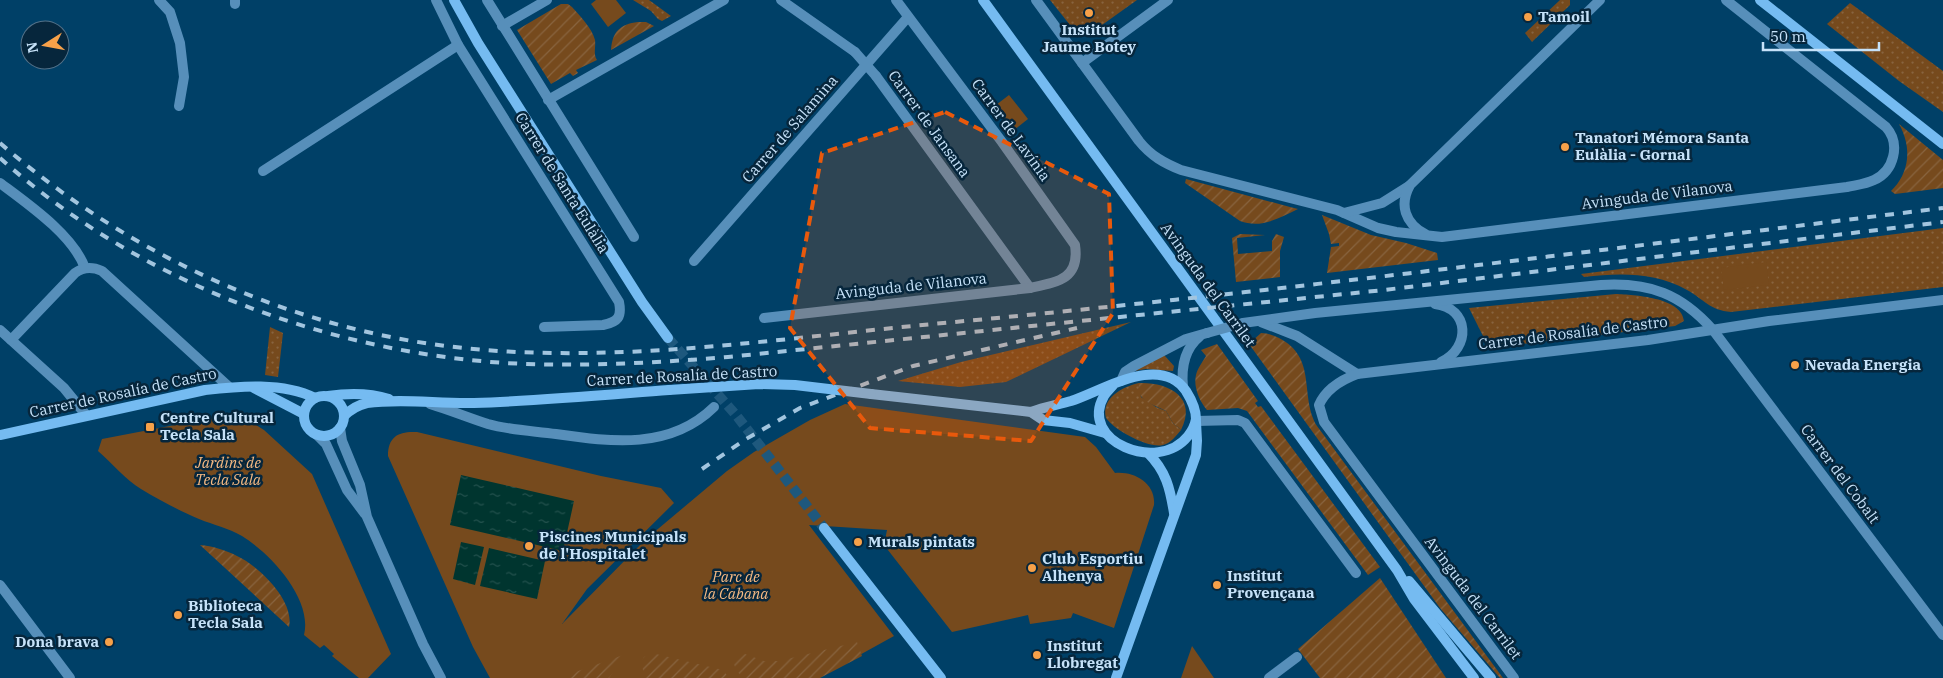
<svg xmlns="http://www.w3.org/2000/svg" width="1943" height="678" font-family="'IBM Plex Serif',serif">
<defs>
<pattern id="grass-dots" width="8" height="8" patternUnits="userSpaceOnUse" patternTransform="scale(1.25)"><rect width="8" height="8" fill="#764a1d"/><path d="M2 2h.1M6 6h.1" fill="none" stroke="#88643f" stroke-width="1.8" stroke-linecap="round"/></pattern>
<pattern id="garden-furrows" width="10" height="10" patternUnits="userSpaceOnUse" patternTransform="scale(1.25)"><rect width="10" height="10" fill="#764a1d"/><path d="M-1 1l2-2M0 10L10 0M9 11l2-2" fill="none" stroke="#88643f"/></pattern>
<pattern id="water-ripples" width="26" height="14" patternUnits="userSpaceOnUse" patternTransform="scale(1.25)"><rect width="26" height="14" fill="#00352f"/><path d="M2 4q2-2 4 0t4 0M15 11q2-2 4 0t4 0" fill="none" stroke="#24524e"/></pattern>
</defs>
<rect width="100%" height="100%" fill="#004067"/>
<g fill="url(#grass-dots)">
<polygon points="633,0 649,0 671,16 662,21 658,19 651,11"/>
<polygon points="1050,0 1137,0 1095,30 1070,25"/>
<polygon points="1560,0 1570,0 1570,5 1532,42 1525,33"/>
<polygon points="1850,3 1943,71 1943,112 1899,81 1827,24"/>
<path d="M1943,228V287L1731,312C1709,310 1705,300 1687,290C1654,272 1620,273 1584,277L1581,274Z"/>
<path d="M1616,294C1633,295 1682,297 1684,321L1675,326L1489,348L1469,308Z"/>
<polygon points="1131,322 1006,382 960,387 898,381 961,362"/>
<polygon points="270,327 283,333 278,377 265,375"/>
<polygon points="1164,355 1174,366 1173,371 1146,369 1134,371"/>
<path d="M1139,383L1141,397L1156,407L1166,411L1173,423L1181,430C1176,436 1171,443 1163,445C1149,449 1114,430 1106,418C1101,398 1122,387 1139,383Z"/>
</g>
<g fill="#764a1d">
<polygon points="596,0 616,0 626,13 608,27 591,4"/>
<polygon points="1009,95 1028,119 1014,130 996,105"/>
<polygon points="1766,262 1769,285 1724,290 1721,268"/>
<path d="M845,404L1085,437L1096,447L1115,473C1134,471 1156,483 1154,505L1114,628L1073,613L1071,618L1030,624L1028,615L952,632L884,545L887,530L809,525L894,636L818,678H490L473,647L388,456C388,436 399,431 417,432L601,476L661,488L674,503L587,589L562,624L646,539L727,471L754,452L810,420Z"/>
<path d="M240,415L264,430L312,474L391,654L368,678H359L332,656L334,654L324,645L320,648L304,635C313,599 270,553 242,536C228,528 214,525 199,519C180,511 159,500 141,489C126,480 112,463 98,451L102,439L201,420Z"/>
<polygon points="1192,646 1214,678 1181,678"/>
</g>
<g fill="url(#garden-furrows)">
<path d="M561,4H568L572,7C580,16 592,28 595,40C596,47 593,54 597,60L576,70L578,73L573,76L570,73L551,84L517,30Z"/>
<path d="M638,22H646L654,26L611,50C612,32 620,24 638,22Z"/>
<path d="M1899,124L1943,160V188L1895,194L1891,191C1910,173 1912,147 1899,124Z"/>
<path d="M1186,179L1290,207L1298,209C1279,218 1261,229 1240,221L1185,183Z"/>
<polygon points="1322,215 1371,235 1406,243 1437,253 1438,260 1327,273 1331,247 1339,246 1339,243 1331,244 1329,234"/>
<polygon points="1240,234 1265,235 1237,238 1238,254 1272,251 1272,241 1276,234 1284,237 1280,251 1280,277 1236,282 1232,238"/>
<path d="M1261,333C1267,333 1273,335 1279,338C1318,358 1299,396 1317,426L1503,678H1500L1440,608L1249,344Z"/>
<path d="M1217,344L1258,401L1255,403L1258,407L1261,406L1380,567L1368,575L1247,411L1238,408L1207,410C1200,402 1193,387 1196,375C1197,369 1203,361 1206,356L1201,350Z"/>
<path d="M1139,383C1168,382 1198,397 1181,430L1173,423L1166,411C1153,404 1136,402 1139,383Z"/>
<path d="M200,545C212,546 226,550 237,556C259,566 295,601 289,627Z"/>
<polygon points="1380,578 1446,678 1320,678 1298,649"/>
<polygon points="857,642 862,656 820,678 743,678 736,670 733,661 736,656 745,654 764,661 779,661"/>
<polygon points="652,653 723,670 729,678 645,678 641,662 644,657"/>
<polygon points="626,654 609,678 565,678 567,675"/>
</g>
<g fill="url(#water-ripples)">
<polygon points="461,475 574,501 563,551 450,525"/>
<polygon points="461,542 484,547 475,585 453,579"/>
<polygon points="489,548 545,561 537,599 480,586"/>
</g>
<g fill="none" stroke-linecap="round" stroke-linejoin="round">
<polyline stroke="#1e587d" stroke-width="10" stroke-dasharray="10 5" stroke-linecap="butt" points="668,338 736,415 824,528"/>
<g stroke="#578fba" stroke-width="10">
<polyline points="159,0 170,12 180,43 184,77 179,106"/>
<polyline points="235,0 235,4"/>
<path d="M436,0L458,45L619,302C622,317 618,322 603,325L544,327"/>
<polyline points="487,0 634,237"/>
<polyline points="781,0 855,52"/>
<path d="M1036,0L1139,141C1151,156 1164,163 1181,170L1337,210L1378,228L1396,232L1442,237L1847,187C1856,185 1866,184 1874,180C1894,171 1901,144 1886,127L1726,0"/>
<polyline points="502,26 547,0"/>
<polyline points="1082,63 1168,0"/>
<polyline points="876,76 1030,288"/>
<polyline points="548,100 724,0"/>
<polyline points="263,171 458,45"/>
<path d="M0,183C28,204 73,235 85,268"/>
<polyline points="1344,213 1382,203 1409,186"/>
<path d="M1425,234C1405,223 1399,205 1410,185L1600,0"/>
<polyline points="694,261 908,17"/>
<path d="M1435,304C1470,308 1471,348 1441,362"/>
<path d="M764,318L1030,288C1058,282 1080,279 1075,245L1002,142L896,0"/>
<polyline points="1261,322 1297,336 1357,374"/>
<path d="M1243,323L1315,313L1601,285C1650,282 1681,294 1713,330L1943,635"/>
<polyline points="0,330 64,388 86,415"/>
<path d="M11,340L75,273C83,267 93,267 102,271L229,387"/>
<polyline points="1121,381 1125,372 1134,366 1186,339 1207,333"/>
<path d="M1183,387C1181,367 1184,349 1200,336"/>
<path d="M430,404C450,410 469,418 488,424C509,430 534,431 556,434C612,442 670,450 714,407"/>
<polyline points="1196,421 1238,420 1245,423 1356,573"/>
<polyline points="340,428 342,441 360,485 367,517 423,644 441,678"/>
<polyline points="317,435 326,444 347,490 365,514"/>
<polyline points="0,585 70,678"/>
<polyline points="1269,678 1297,657"/>
<path d="M1514,678L1324,422L1319,405C1326,389 1341,380 1357,374L1648,340L1769,321L1943,300"/>
</g>
<g stroke="#75bbf1" stroke-width="10">
<polyline points="454,0 478,43 642,302 668,338"/>
<polyline points="983,0 1397,570 1414,599 1474,678"/>
<polyline points="1760,0 1943,144"/>
<polyline points="254,388 304,414"/>
<polyline points="871,394 1031,412 1043,420 1070,423 1105,433"/>
<path d="M328,396C348,393 370,393 389,399"/>
<circle cx="324" cy="416" r="20"/>
<path d="M1031,412C1044,407 1057,405 1071,401C1102,391 1160,353 1186,391C1191,399 1196,409 1196,419C1195,425 1192,431 1188,436C1158,474 1078,441 1104,396C1107,391 1111,388 1114,384"/>
<path d="M344,416C350,410 358,405 367,403C403,398 438,404 474,403C539,401 604,395 669,390"/>
<path d="M0,435L205,390C239,386 283,382 315,398"/>
<path d="M1148,453C1166,471 1170,488 1174,513"/>
<polyline points="824,528 941,678"/>
<polyline points="1409,581 1491,678"/>
<polyline points="1116,678 1196,455 1197,441 1196,422"/>
</g>
<g stroke="#a2c5df" stroke-width="4" stroke-dasharray="9 9" stroke-linecap="butt">
<path d="M0,143C116,244 260,315 412,341C583,370 762,340 933,324C1271,293 1607,249 1943,208"/>
<path d="M0,158C137,281 323,351 505,363C580,367 654,363 728,357L1384,290L1943,222"/>
<polyline points="702,469 746,439 800,408 913,366 1077,328"/>
</g>
<g stroke="#578fba" stroke-width="10">
<polyline points="855,52 876,76"/>
<polyline points="1207,333 1243,323"/>
</g>
<polyline stroke="#75bbf1" stroke-width="10" points="669,390 759,384 795,385 871,394"/>
</g>
<path fill="#e8590c" fill-opacity="0.2" stroke="#e8590c" stroke-width="4" stroke-dasharray="10 6" stroke-linejoin="round" d="M945,112L1109,194L1113,313L1031,441L870,428L790,328L822,153Z"/>
<g fill="#f7a149" stroke="#06263c" stroke-width="2">
<circle cx="1089" cy="13" r="5"/>
<circle cx="1528" cy="17" r="5"/>
<circle cx="1565" cy="147" r="5"/>
<circle cx="1795" cy="365" r="5"/>
<rect x="145" y="422" width="10" height="10" rx="2.5"/>
<circle cx="858" cy="542" r="5"/>
<circle cx="529" cy="546" r="5"/>
<circle cx="1032" cy="568" r="5"/>
<circle cx="1217" cy="585" r="5"/>
<circle cx="178" cy="615" r="5"/>
<circle cx="109" cy="642" r="5"/>
<circle cx="1037" cy="655" r="5"/>
</g>
<g text-anchor="middle" stroke-width="5" stroke-linejoin="round" paint-order="stroke">
<g font-size="15" font-weight="bold" fill="#c6e2f9" stroke="#06263c" text-anchor="start">
<text x="1538" y="22">Tamoil</text>
<text x="1089" y="35" text-anchor="middle">Institut<tspan x="1089" dy="17">Jaume Botey</tspan></text>
<text x="1575" y="143">Tanatori Mémora Santa<tspan x="1575" dy="17">Eulàlia - Gornal</tspan></text>
<text x="1805" y="370">Nevada Energia</text>
<text x="160" y="423">Centre Cultural<tspan x="160" dy="17">Tecla Sala</tspan></text>
<text x="539" y="542">Piscines Municipals<tspan x="539" dy="17">de l'Hospitalet</tspan></text>
<text x="868" y="547">Murals pintats</text>
<text x="1042" y="564">Club Esportiu<tspan x="1042" dy="17">Alhenya</tspan></text>
<text x="1227" y="581">Institut<tspan x="1227" dy="17">Provençana</tspan></text>
<text x="188" y="611">Biblioteca<tspan x="188" dy="17">Tecla Sala</tspan></text>
<text x="99" y="647" text-anchor="end">Dona brava</text>
<text x="1047" y="651">Institut<tspan x="1047" dy="17">Llobregat</tspan></text>
</g>
<g font-size="15" fill="#c6e2f9" stroke="#06263c">
<text transform="translate(929 124) rotate(54)" y="5">Carrer de Jansana</text>
<text transform="translate(790 129) rotate(-49)" y="5">Carrer de Salamina</text>
<text transform="translate(1011 130) rotate(54)" y="5">Carrer de Lavínia</text>
<text transform="translate(562 183) rotate(58)" y="5">Carrer de Santa Eulàlia</text>
<text transform="translate(1657 195) rotate(-7)" y="5">Avinguda de Vilanova</text>
<text transform="translate(1208 285) rotate(54)" y="5">Avinguda del Carrilet</text>
<text transform="translate(911 286) rotate(-6)" y="5">Avinguda de Vilanova</text>
<text transform="translate(1573 333) rotate(-7)" y="5">Carrer de Rosalía de Castro</text>
<text transform="translate(682 376) rotate(-3)" y="5">Carrer de Rosalía de Castro</text>
<text transform="translate(123 393) rotate(-12)" y="5">Carrer de Rosalía de Castro</text>
<text transform="translate(1840 474) rotate(53)" y="5">Carrer del Cobalt</text>
<text transform="translate(1473 598) rotate(53)" y="5">Avinguda del Carrilet</text>
</g>
<g font-size="15" font-style="italic" fill="#f6ba83" stroke="#06263c">
<text x="228" y="468">Jardins de<tspan x="228" dy="17">Tecla Sala</tspan></text>
<text x="736" y="582">Parc de<tspan x="736" dy="17">la Cabana</tspan></text>
</g>
</g>
<g transform="translate(45 45) rotate(259)"><circle r="24" fill="#06263c" stroke="#537188"/>
<path d="M0-4L9 19L0 12L-9 19Z" fill="#f7a149"/>
<text y="-8" font-size="14" font-weight="bold" text-anchor="middle" fill="#c6e2f9">N</text>
</g>
<path d="M1763 42v8h116v-8" fill="none" stroke="#c6e2f9" stroke-width="2.5"/>
<text x="1770" y="42" font-size="15" fill="#c6e2f9" stroke="#06263c" stroke-width="4" paint-order="stroke">50 m</text>
</svg>
